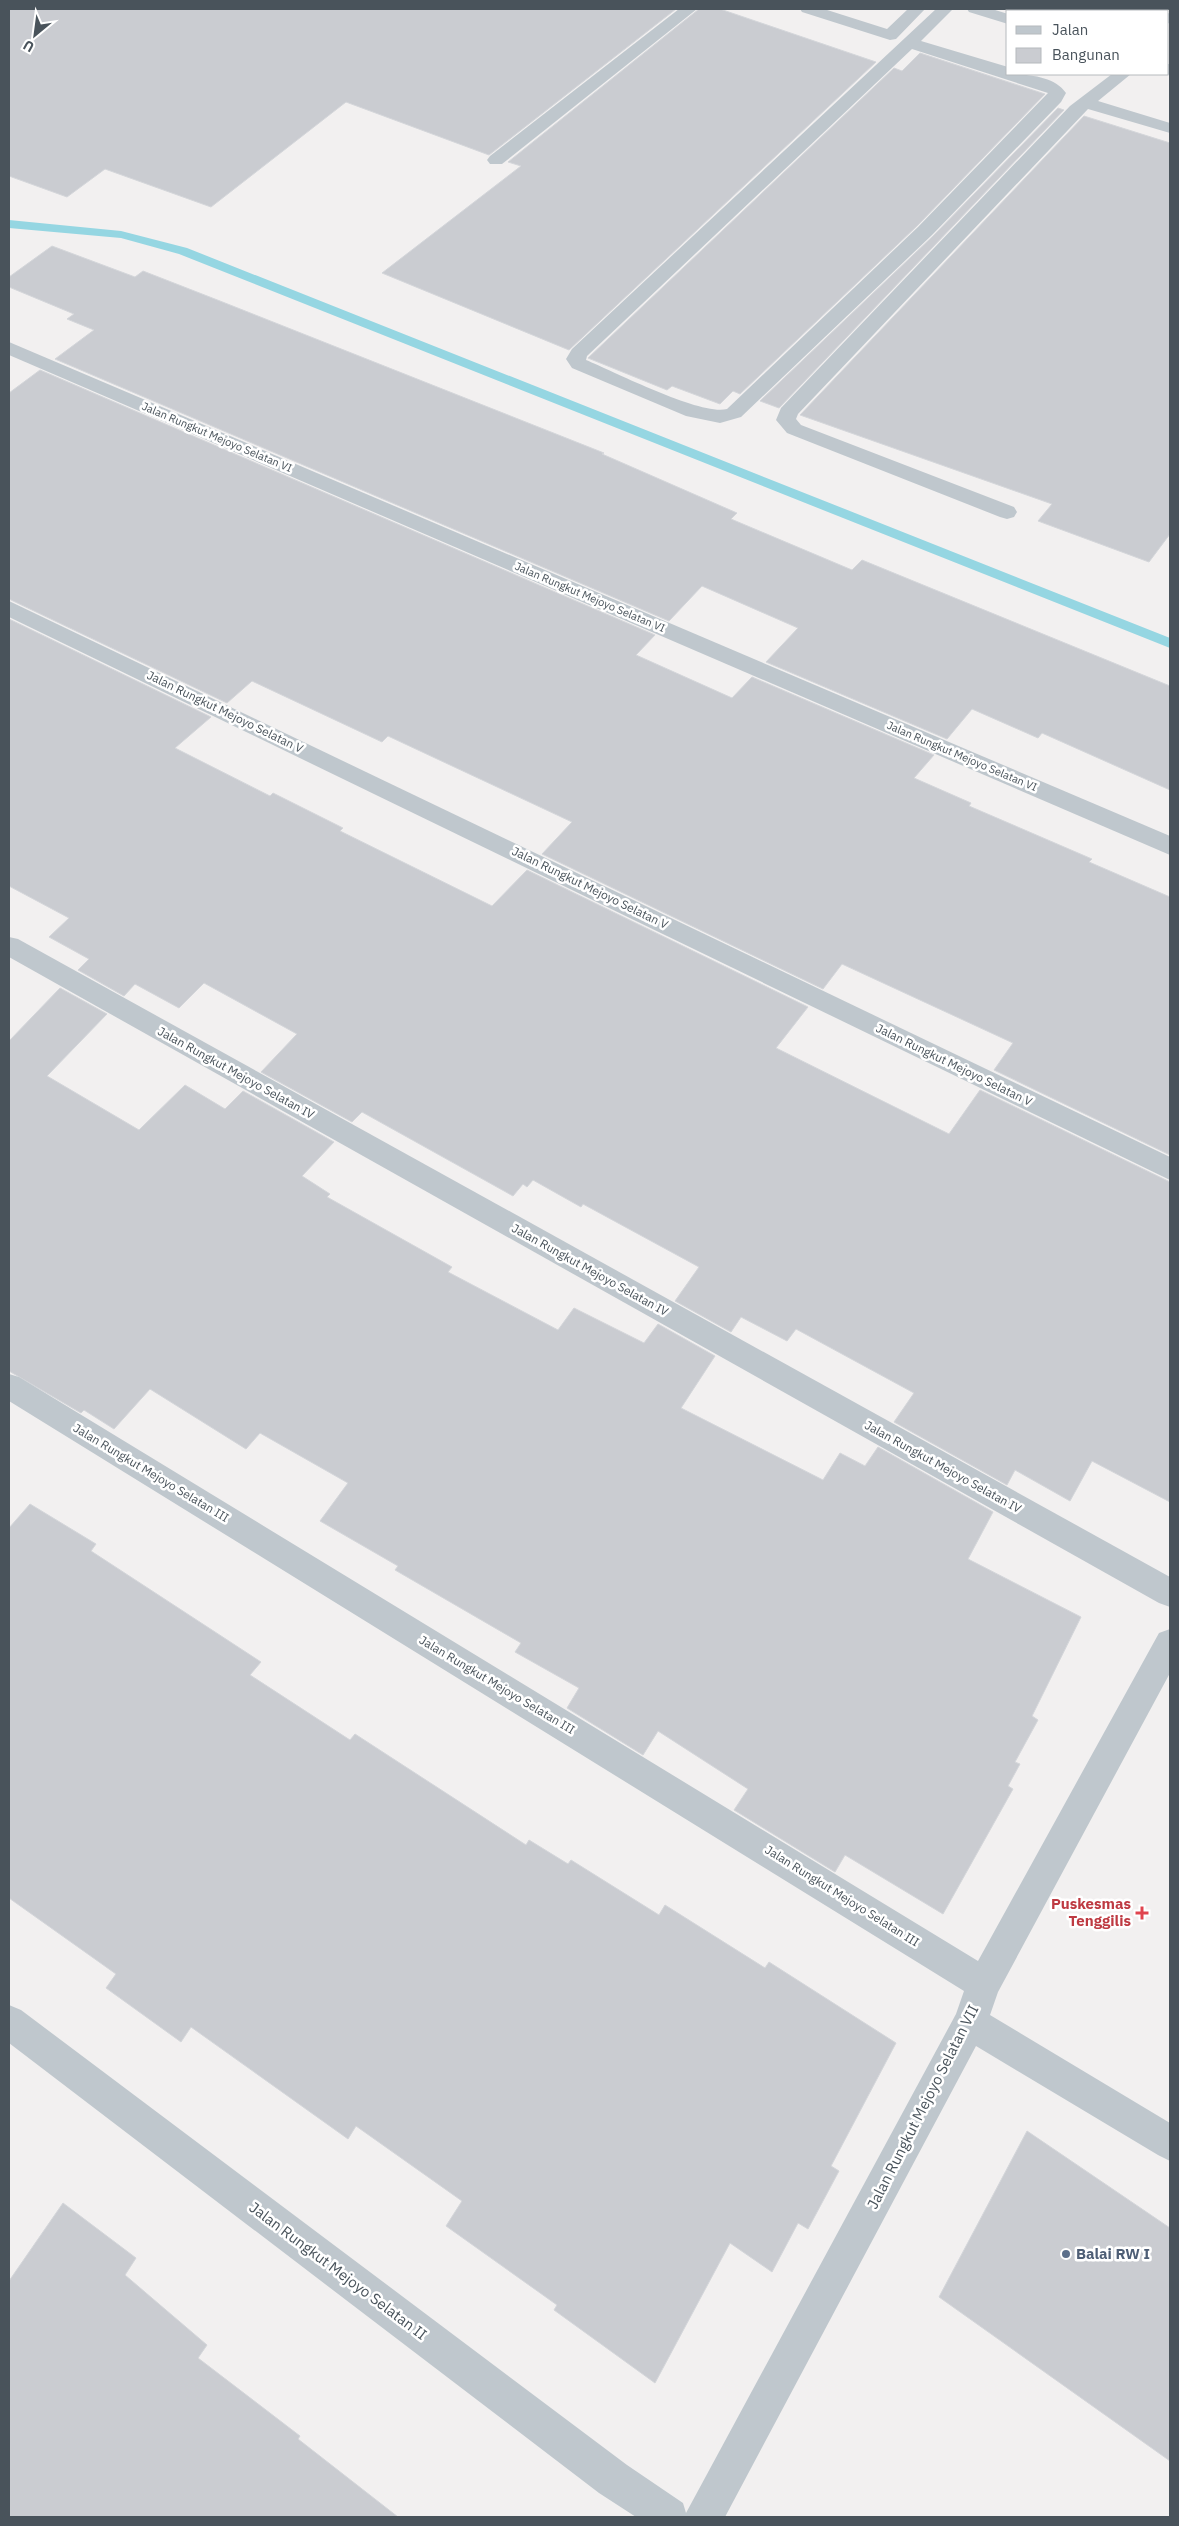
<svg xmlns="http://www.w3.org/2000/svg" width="1179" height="2526" font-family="'IBM Plex Sans',sans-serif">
<rect width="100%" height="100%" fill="#f2f0f0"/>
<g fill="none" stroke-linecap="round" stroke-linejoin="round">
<polygon fill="#95d6e2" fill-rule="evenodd" points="9,220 121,231 187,248 1170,638 1170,648 179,254 121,238 9,228"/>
</g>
<g fill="#caccd1" stroke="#d4d6da">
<polygon points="9,9 676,9 489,155 346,102 211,207 105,169 67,197 9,176"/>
<polygon points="699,9 720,9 876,62 569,350 382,273 521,166 508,162"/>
<polygon points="920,53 1045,94 917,226 740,394 733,391 720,404 672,386 667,390 588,358 894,68 902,71"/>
<polygon points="1058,108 1064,110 779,408 760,401 933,236"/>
<polygon points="1084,116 1170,143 1170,534 1149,562 1038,521 1052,504 800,415"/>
<polygon points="52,246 135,277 143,271 220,301 604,453 602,454 737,513 731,519 852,570 862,560 1170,686 1170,790 1042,733 1038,738 972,709 947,739 766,662 798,628 702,586 669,621 55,359 94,330 67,319 74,314 9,287 9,277"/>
<polygon points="40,370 655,635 636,655 732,698 752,677 934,755 914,778 971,803 969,806 1092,859 1089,862 1170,897 1170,1155 994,1070 1013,1043 842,964 823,989 542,854 572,822 388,736 382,742 252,681 227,703 9,599 9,393"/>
<polygon points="9,619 211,717 175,748 270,796 273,793 343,828 340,831 492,906 527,870 808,1007 776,1048 949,1134 980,1090 1170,1182 1170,1502 1092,1461 1070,1501 1015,1470 1007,1485 894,1422 914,1393 796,1329 787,1341 741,1317 731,1332 675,1301 699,1267 583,1204 581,1207 533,1180 527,1187 523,1184 513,1196 362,1112 352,1122 261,1072 297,1034 204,983 179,1008 135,984 124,996 78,970 89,959 49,937 69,918 9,886"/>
<polygon points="60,988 107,1014 47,1076 139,1130 185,1085 225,1109 243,1091 334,1142 302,1176 330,1194 327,1197 452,1267 448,1272 558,1330 574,1308 644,1343 658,1324 715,1356 681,1408 823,1480 840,1453 865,1466 878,1447 993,1512 968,1559 1081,1617 1032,1716 1038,1720 1015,1762 1020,1764 1008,1786 1013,1789 943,1914 845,1855 835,1872 734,1810 748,1789 658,1731 643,1755 567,1708 579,1688 515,1652 521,1643 395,1570 398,1566 320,1521 348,1483 260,1433 246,1449 150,1389 114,1429 84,1410 81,1413 9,1371 9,1041"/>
<polygon points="30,1504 96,1544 91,1551 261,1662 250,1675 350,1740 355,1734 526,1845 529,1840 568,1864 571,1860 659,1915 665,1905 765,1968 769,1962 896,2043 831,2166 839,2171 808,2229 798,2223 772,2272 730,2243 655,2383 554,2310 557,2305 446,2226 462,2201 356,2126 348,2139 191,2027 181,2042 106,1988 116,1974 9,1898 9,1528"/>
<polygon points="1027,2131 1170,2228 1170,2461 939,2297"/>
<polygon points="63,2203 136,2258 125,2275 207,2345 198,2358 300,2436 298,2439 398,2517 9,2517 9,2281"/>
</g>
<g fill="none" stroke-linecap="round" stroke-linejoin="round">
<g fill="#bfc7cd" fill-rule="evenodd">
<polygon points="679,9 697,9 502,164 490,164 487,160 490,156"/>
<polygon points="800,9 824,9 887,29 908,9 925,9 896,39 890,40 802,12"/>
<path d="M936,9H953L921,41L1008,67V74C1027,74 1055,76 1066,93L1061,102L932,235L741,417L720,423L686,416L572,368L566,359L572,349ZM912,49L1048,93L918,227L727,409C701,416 615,372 586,360L587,356Z"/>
<polygon points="967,9 992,9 1008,14 1008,24 969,12"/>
<polygon points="1099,9 1119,9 1118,11 1098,11"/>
<polygon points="1131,9 1153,9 1154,11 1132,11"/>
<polygon points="1168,13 1170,14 1170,24 1168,23"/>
<polygon points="1168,64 1170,64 1170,75 1165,74 1168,74"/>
<polygon points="1112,74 1131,74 1098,101 1170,123 1170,133 1088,109 798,414 796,419 801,425 1014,507 1017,512 1014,517 1007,519 1000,517 787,433 776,420 781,408 1070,106"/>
</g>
<g fill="#bfc7cd" fill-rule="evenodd">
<polygon points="9,342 1170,836 1170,855 9,355"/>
<polygon points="9,601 1170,1157 1170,1180 9,617"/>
<polygon points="9,937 18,939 1170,1577 1170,1607 1159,1603 9,957"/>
<polygon points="9,1374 19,1377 978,1961 1159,1633 1170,1629 1170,1673 998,1992 990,2015 1170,2123 1170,2161 1158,2155 976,2046 725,2517 636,2517 599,2493 9,2043 9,2005 21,2010 627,2465 683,2503 686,2513 956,2014 964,1991 9,1401"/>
</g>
</g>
<path fill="#e0444e" stroke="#fff" stroke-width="2" d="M1139.5 1905.5h5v5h5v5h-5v5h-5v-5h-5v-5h5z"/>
<circle fill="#5c6f8a" stroke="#fff" stroke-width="2" cx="1066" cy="2254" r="5"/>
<g text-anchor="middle" stroke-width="5" stroke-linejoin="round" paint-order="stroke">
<g font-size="11" fill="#49535b" stroke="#fff">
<text transform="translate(217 437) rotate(23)" y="4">Jalan Rungkut Mejoyo Selatan VI</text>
<text transform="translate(590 597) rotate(23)" y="4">Jalan Rungkut Mejoyo Selatan VI</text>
<text transform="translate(962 756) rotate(23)" y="4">Jalan Rungkut Mejoyo Selatan VI</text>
</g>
<g font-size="12" fill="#49535b" stroke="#fff">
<text transform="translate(225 712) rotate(26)" y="4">Jalan Rungkut Mejoyo Selatan V</text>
<text transform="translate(590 888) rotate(26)" y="4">Jalan Rungkut Mejoyo Selatan V</text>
<text transform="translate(954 1065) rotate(26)" y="4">Jalan Rungkut Mejoyo Selatan V</text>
<text transform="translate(236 1073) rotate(29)" y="4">Jalan Rungkut Mejoyo Selatan IV</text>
<text transform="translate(590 1270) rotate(29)" y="4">Jalan Rungkut Mejoyo Selatan IV</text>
<text transform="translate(943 1467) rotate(29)" y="4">Jalan Rungkut Mejoyo Selatan IV</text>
<text transform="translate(151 1473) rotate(31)" y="4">Jalan Rungkut Mejoyo Selatan III</text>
<text transform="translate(497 1685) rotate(31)" y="4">Jalan Rungkut Mejoyo Selatan III</text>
<text transform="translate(842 1896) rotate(32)" y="4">Jalan Rungkut Mejoyo Selatan III</text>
</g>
<g font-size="15" font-weight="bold" fill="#be3a42" stroke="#fff" text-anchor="end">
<text x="1131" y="1909">Puskesmas<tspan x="1131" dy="17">Tenggilis</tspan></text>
</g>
<g font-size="15" fill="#49535b" stroke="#fff">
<text transform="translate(923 2107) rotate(-63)" y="5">Jalan Rungkut Mejoyo Selatan VII</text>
<text transform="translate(338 2271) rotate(37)" y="5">Jalan Rungkut Mejoyo Selatan II</text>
</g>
<g font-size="15" font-weight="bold" fill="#4e5e75" stroke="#fff" text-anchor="start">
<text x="1076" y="2259">Balai RW I</text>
</g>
</g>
<rect width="1179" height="2526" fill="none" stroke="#49535b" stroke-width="20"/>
<rect x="1006" y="10" width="162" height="65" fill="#ffffff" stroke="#b6babd"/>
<rect x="1016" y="26" width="25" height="8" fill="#bfc7cd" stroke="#b6babd"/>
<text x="1052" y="35" font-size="15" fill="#49535b">Jalan</text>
<rect x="1016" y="48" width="25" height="15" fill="#caccd1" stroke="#b6babd"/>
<text x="1052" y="60" font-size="15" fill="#49535b">Bangunan</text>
<g transform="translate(35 35) rotate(209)" stroke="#ffffff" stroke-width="4" paint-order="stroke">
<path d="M0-4L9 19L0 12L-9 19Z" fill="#49535b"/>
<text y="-8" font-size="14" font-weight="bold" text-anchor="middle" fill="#49535b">U</text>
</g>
</svg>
